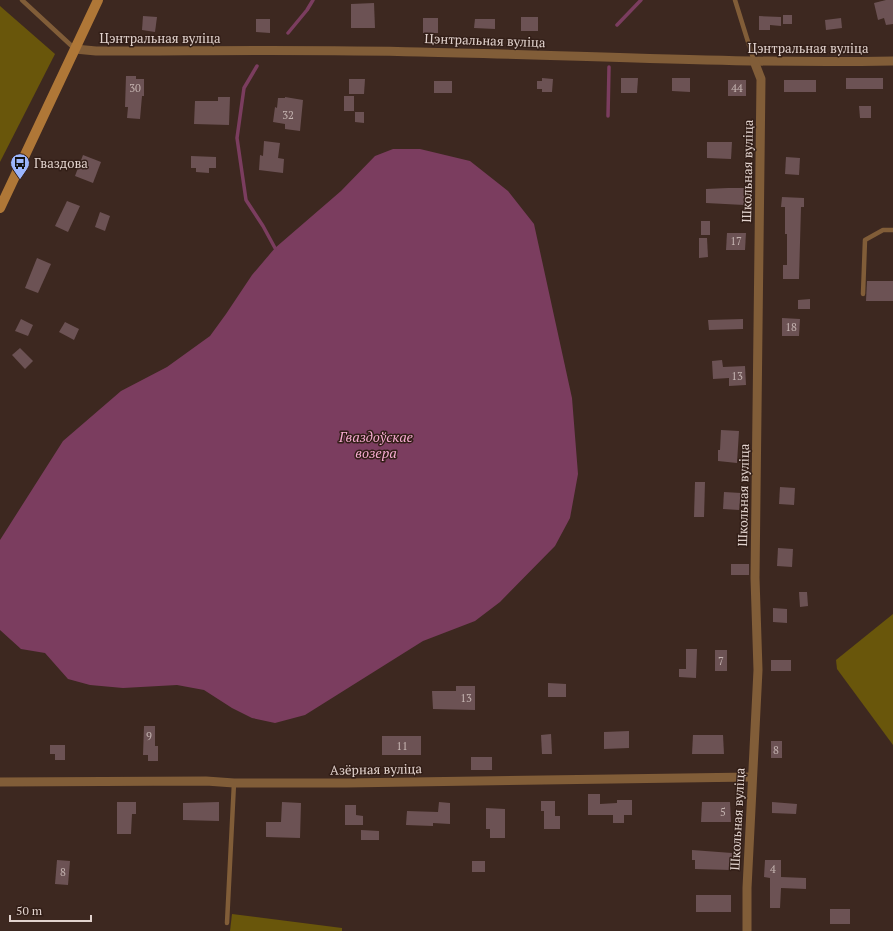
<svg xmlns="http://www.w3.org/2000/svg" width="893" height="931" font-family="'PT Serif',serif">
<rect width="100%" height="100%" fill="#3d2820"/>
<g fill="#69560b">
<polygon points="0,6 55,54 0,162"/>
<polygon points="893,614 893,745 837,669 836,660"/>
<polygon points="232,914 342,928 342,931 230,931"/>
</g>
<polygon fill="#7b3d5f" points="393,149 420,149 470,161 508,191 534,224 572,398 578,474 570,518 555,546 500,602 475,621 423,641 305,715 275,723 252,718 232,708 204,690 177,685 123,688 90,685 68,679 45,653 21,649 0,630 0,540 63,441 121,391 167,367 210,336 226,314 252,275 275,248 341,191 375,156"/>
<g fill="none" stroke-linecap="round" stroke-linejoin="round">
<g stroke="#7b3d5f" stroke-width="3.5">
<polyline points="617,25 641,0"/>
<polyline points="288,33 307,10 313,0"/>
<polyline points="257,66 244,88 237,138 246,200 263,226 275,248"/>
<polyline points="608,116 609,67"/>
</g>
</g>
<g fill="#6c5254">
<polygon points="886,0 893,0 893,24 886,25 884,18 878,20 874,3"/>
<polygon points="374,3 375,28 351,28 351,4"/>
<rect x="783" y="15" width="9" height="9"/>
<polygon points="143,16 157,17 155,32 142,30"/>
<polygon points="759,16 781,17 781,26 770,25 770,30 759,30"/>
<rect x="521" y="17" width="17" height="14"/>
<rect x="423" y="18" width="15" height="15"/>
<polygon points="841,18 842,28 826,30 825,20"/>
<polygon points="256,19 270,19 270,33 256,32"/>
<polygon points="475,19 495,19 495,29 474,28"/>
<polygon points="126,76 136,76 136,79 144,79 144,96 142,96 140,119 127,118 128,107 125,107"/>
<polygon points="542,78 553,79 552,92 542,92 542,89 537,89 537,81 542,81"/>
<polygon points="621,78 638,78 637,93 621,93"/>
<polygon points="672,78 690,78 690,92 672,91"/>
<rect x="846" y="78" width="37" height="11"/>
<polygon points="349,79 365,79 364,94 349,94"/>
<rect x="728" y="80" width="18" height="16"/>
<rect x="784" y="80" width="32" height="12"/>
<rect x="434" y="81" width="18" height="12"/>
<rect x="344" y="96" width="10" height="15"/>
<polygon points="218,97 230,97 229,125 194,124 195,101 218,101"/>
<polygon points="285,97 303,100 300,131 285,129 285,124 273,122 275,107 277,108 278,98 285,98"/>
<polygon points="859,106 871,106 871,118 860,118"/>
<polygon points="355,112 364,112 364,123 355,122"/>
<polygon points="264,141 280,143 278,158 284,159 283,173 259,170 260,155 263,156"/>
<polygon points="707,142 732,142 731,159 707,158"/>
<polygon points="83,155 101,162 93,183 75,176"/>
<polygon points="191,156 216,157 216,168 209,168 209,173 196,172 196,168 191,168"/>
<polygon points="786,157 800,158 799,175 785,174"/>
<polygon points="728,188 745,188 744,205 706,203 706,189"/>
<polygon points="782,197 804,198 804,207 801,207 799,279 783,279 783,265 787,265 787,234 785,234 785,207 781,207"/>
<polygon points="67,201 80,206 68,232 55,226"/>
<polygon points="100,212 110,216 105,231 95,227"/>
<rect x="701" y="221" width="9" height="14"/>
<polygon points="727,233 746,233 745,250 726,250"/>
<polygon points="699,238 707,238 708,257 699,258"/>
<polygon points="37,258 51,264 38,293 25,288"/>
<polygon points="867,281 893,281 893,301 866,301"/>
<polygon points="810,299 810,309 798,309 798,300"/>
<polygon points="782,318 800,319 799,336 782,336"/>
<polygon points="21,319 33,325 28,336 15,331"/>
<polygon points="743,319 743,329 709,330 708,320"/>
<polygon points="65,322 79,329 74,340 59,332"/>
<polygon points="20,348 33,361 25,369 12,355"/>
<polygon points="722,360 723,367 745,366 746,385 729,386 729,378 713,379 712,361"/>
<polygon points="721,430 739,431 737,463 718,461 718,450 720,450"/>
<polygon points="695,482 705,482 704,517 694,517"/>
<polygon points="780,487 795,488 794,505 779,504"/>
<polygon points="724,492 741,493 739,510 723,509"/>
<polygon points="778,548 793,549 792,567 777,566"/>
<rect x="731" y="564" width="18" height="11"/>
<polygon points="799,592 807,592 808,606 800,607"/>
<polygon points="773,608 787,609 787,623 773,622"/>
<polygon points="686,649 697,649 696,678 679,677 679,669 686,669"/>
<rect x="715" y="650" width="12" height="21"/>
<rect x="771" y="660" width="20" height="11"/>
<polygon points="548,683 566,684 566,697 548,697"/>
<polygon points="456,686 475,686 475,710 433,709 432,691 456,691"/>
<polygon points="144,726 155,726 155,746 158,746 158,761 148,761 148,755 143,755"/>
<polygon points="629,731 629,748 604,749 604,732"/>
<polygon points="551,734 552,754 542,754 541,735"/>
<polygon points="693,735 723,735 724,754 692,754"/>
<rect x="382" y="736" width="39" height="19"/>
<rect x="771" y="741" width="11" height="17"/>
<polygon points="50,745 65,745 65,760 55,760 55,754 50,754"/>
<rect x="471" y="757" width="21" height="13"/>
<polygon points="588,794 600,794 600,804 617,803 617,800 632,800 632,815 624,815 624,823 613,823 613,815 588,815"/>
<polygon points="541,801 555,801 555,816 560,816 560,829 544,829 544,811 541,811"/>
<polygon points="117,802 136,802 136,814 132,814 131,834 117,834"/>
<polygon points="219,802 219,821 183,820 183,803"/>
<polygon points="282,802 301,803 300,838 266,837 266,822 281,822"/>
<polygon points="439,802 450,803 450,824 433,823 433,826 406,825 407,811 438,812"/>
<polygon points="702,802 730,802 731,822 701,822"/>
<polygon points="772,802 797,804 796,814 772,813"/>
<polygon points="345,805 356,805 356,815 363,816 363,825 345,825"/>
<polygon points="486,808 505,809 505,838 490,838 490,829 486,829"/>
<polygon points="361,830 379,831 379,840 361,840"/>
<polygon points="692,850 732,853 731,870 695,869 695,860 692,860"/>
<polygon points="57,860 70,861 68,885 55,884"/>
<polygon points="765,860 781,860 781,877 806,878 806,889 781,888 780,908 770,908 770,878 764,877"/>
<rect x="472" y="861" width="13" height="11"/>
<rect x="696" y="895" width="35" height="17"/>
<rect x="830" y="909" width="20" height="15"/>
</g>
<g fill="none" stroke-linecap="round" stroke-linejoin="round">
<g stroke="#815d38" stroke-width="4.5">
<polyline points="22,0 75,49"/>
<polyline points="735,0 754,61"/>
<polyline points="863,294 865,240 883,230 893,230"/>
<polyline points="227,923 234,783"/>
</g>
<g stroke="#815d38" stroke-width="9">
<path d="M75,49L96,51C204,51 312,49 420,52C578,55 736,64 893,61"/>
<polyline points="0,782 206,781 234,783 346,783 752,777"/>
<polyline points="747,931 747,888 758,670 755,578 761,79 754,61"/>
</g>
<polyline stroke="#af7737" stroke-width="10" points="0,208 98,0"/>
</g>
<defs>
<symbol id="bus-pin" viewBox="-11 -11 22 30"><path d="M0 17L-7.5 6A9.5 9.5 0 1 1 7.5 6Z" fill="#9bb5fd" stroke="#321e17"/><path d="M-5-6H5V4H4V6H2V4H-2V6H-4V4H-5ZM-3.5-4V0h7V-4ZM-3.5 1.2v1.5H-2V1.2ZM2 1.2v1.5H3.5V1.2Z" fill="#111"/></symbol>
</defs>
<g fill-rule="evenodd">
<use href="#bus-pin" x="9" y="152" width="22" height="30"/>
</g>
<g text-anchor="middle" stroke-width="3" stroke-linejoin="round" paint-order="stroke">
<g font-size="11" fill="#c4b3b0">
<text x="135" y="92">30</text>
<text x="737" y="92">44</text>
<text x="288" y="119">32</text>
<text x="736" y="245">17</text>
<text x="791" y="331">18</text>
<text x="737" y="380">13</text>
<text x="721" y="665">7</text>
<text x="466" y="702">13</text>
<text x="149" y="740">9</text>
<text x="402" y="750">11</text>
<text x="776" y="754">8</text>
<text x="723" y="816">5</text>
<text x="773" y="873">4</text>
<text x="63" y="876">8</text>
</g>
<g font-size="13" fill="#e2d3ce" stroke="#321e17">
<text x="160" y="43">Цэнтральная вуліца</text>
<text transform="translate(485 40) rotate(2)" y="5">Цэнтральная вуліца</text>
<text x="808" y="53">Цэнтральная вуліца</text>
<text transform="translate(747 171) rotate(-89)" y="5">Школьная вуліца</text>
<text transform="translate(743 495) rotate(-89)" y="5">Школьная вуліца</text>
<text transform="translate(376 769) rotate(-1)" y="5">Азёрная вуліца</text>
<text transform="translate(737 819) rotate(-87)" y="5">Школьная вуліца</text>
</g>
<g font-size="13" fill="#e2d3ce" stroke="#321e17" text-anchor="start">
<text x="34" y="168">Гваздова</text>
</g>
<g font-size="14" font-style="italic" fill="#f7abd1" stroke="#321e17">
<text x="376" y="442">Гваздоўскае<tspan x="376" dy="16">возера</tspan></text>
</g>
</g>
<path d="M10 915v6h81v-6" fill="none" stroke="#e2d3ce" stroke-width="2"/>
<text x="16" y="915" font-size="12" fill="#e2d3ce" stroke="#321e17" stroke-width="3" paint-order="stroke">50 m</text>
</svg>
